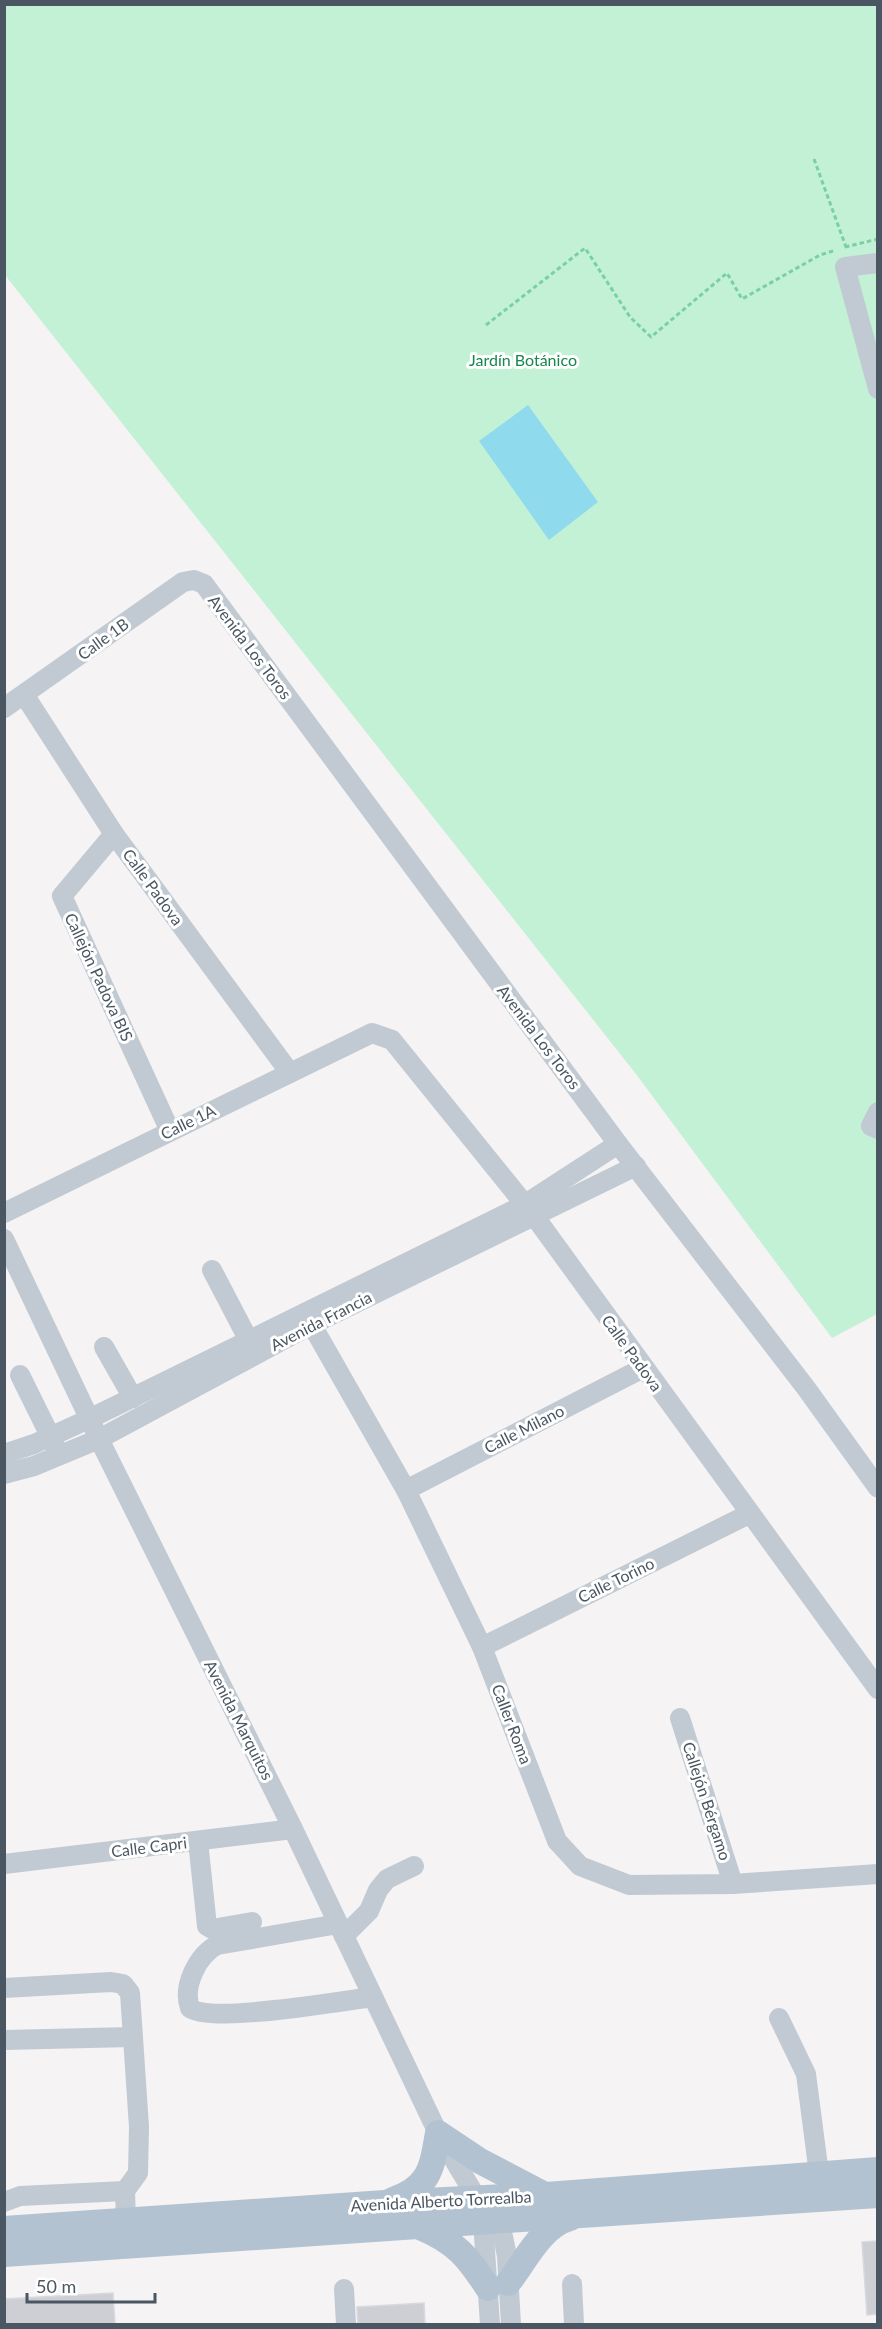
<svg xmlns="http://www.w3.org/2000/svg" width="882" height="2329" font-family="Lato,sans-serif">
<rect width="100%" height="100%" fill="#f5f3f3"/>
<polygon fill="#c3f1d5" points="4,5 877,5 877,1314 832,1338 636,1074 5,275"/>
<polygon fill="#90daee" points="528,405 598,502 549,540 479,441"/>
<g fill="#cdcfd5" stroke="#d7d9de" stroke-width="1.5">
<polygon points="878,2241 878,2314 867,2315 862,2242"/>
<polygon points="113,2293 115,2325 4,2325 4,2299"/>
<polygon points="424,2303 425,2325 358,2325 357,2307"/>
</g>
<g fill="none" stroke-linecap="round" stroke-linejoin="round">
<g stroke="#7ad0a6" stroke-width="3" stroke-dasharray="4.5 3" stroke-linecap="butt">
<polyline points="814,159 846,247"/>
<polyline points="845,247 878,239"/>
<polyline points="486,325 585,248 630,317 651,337 727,273 742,299 820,255 836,250"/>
</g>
<g stroke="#c1cad2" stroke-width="20">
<polyline points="878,263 845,267 878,389"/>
<polyline points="25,696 114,834 290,1073"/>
<polyline points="4,708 183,582 194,580 204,584 618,1144 806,1388 878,1488"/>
<polyline points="114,834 62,896 170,1131"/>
<polyline points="878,1112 871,1126 878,1129"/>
<polyline points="4,1213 372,1033 392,1040 535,1217 878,1689"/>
<polyline points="4,1239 99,1439 293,1829 438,2133 482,2207 490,2324"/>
<polyline points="212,1270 249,1341"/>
<polyline points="305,1313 406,1490 482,1647 557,1841 580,1866 629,1885 733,1884 878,1874"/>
<polyline points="104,1347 133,1398"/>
<polyline points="20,1375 56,1448"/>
<polyline points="4,1454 34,1444 89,1419 524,1205 618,1144"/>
<polyline points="4,1474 34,1466 99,1439 311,1325 636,1166"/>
<polyline points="406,1490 643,1368"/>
<polyline points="482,1647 749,1514"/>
<polyline points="680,1718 733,1884"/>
<polyline points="198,1841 207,1926 212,1929 252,1922"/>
<polyline points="4,1864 293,1829"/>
<path d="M338,1924L217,1945C198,1955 182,1986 190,2008C211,2024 341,2001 373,1997"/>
<polyline points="344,1936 369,1911 378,1890 387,1879 414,1866"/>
<polyline points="4,1988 111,1982 123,1984 130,1993 139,2127 138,2173 125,2191 126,2222"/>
<polyline points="779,2018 806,2074 819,2174"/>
<polyline points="4,2040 132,2037"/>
<polyline points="4,2202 20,2196 125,2191"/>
<polyline points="497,2208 507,2256 511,2324"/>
<polyline points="572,2284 574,2324"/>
<polyline points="344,2289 346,2324"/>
</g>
<g stroke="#b3c2d1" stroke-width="26">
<path d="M393,2200C430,2187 432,2168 438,2133L480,2161L543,2194"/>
<path d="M420,2227C456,2242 468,2257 488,2288"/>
<polyline points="4,2229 385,2203 546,2195 878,2170"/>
<polyline points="4,2254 878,2195"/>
<path d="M508,2283C526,2260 541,2226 570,2218"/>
</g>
</g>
<g text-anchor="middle" stroke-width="6" stroke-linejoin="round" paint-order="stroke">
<g font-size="16" fill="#17864f" stroke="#fff">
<text x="523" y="366">Jardín Botánico</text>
</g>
<g font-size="16" fill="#4a5661" stroke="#fff">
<text transform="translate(103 639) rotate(-36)" y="6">Calle 1B</text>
<text transform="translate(250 647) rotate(53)" y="6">Avenida Los Toros</text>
<text transform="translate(153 887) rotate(54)" y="6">Calle Padova</text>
<text transform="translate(99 977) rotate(65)" y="6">Callejón Padova BIS</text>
<text transform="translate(539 1037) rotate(53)" y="6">Avenida Los Toros</text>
<text transform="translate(188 1122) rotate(-26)" y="6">Calle 1A</text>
<text transform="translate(321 1321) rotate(-27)" y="6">Avenida Francia</text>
<text transform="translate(632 1353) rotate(54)" y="6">Calle Padova</text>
<text transform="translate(524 1429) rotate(-27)" y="6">Calle Milano</text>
<text transform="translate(616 1580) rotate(-26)" y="6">Calle Torino</text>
<text transform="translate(239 1720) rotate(63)" y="6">Avenida Marquitos</text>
<text transform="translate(512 1724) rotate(69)" y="6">Caller Roma</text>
<text transform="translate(707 1801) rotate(72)" y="6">Callejón Bérgamo</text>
<text transform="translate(149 1847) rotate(-7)" y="6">Calle Capri</text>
<text transform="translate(441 2201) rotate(-3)" y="6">Avenida Alberto Torrealba</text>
</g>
</g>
<rect width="882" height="2329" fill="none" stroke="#4a5661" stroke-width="12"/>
<path d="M27 2293v9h128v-9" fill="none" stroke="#4a5661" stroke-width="3"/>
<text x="36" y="2293" font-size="18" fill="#4a5661" stroke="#ffffff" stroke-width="4.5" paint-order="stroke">50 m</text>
</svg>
